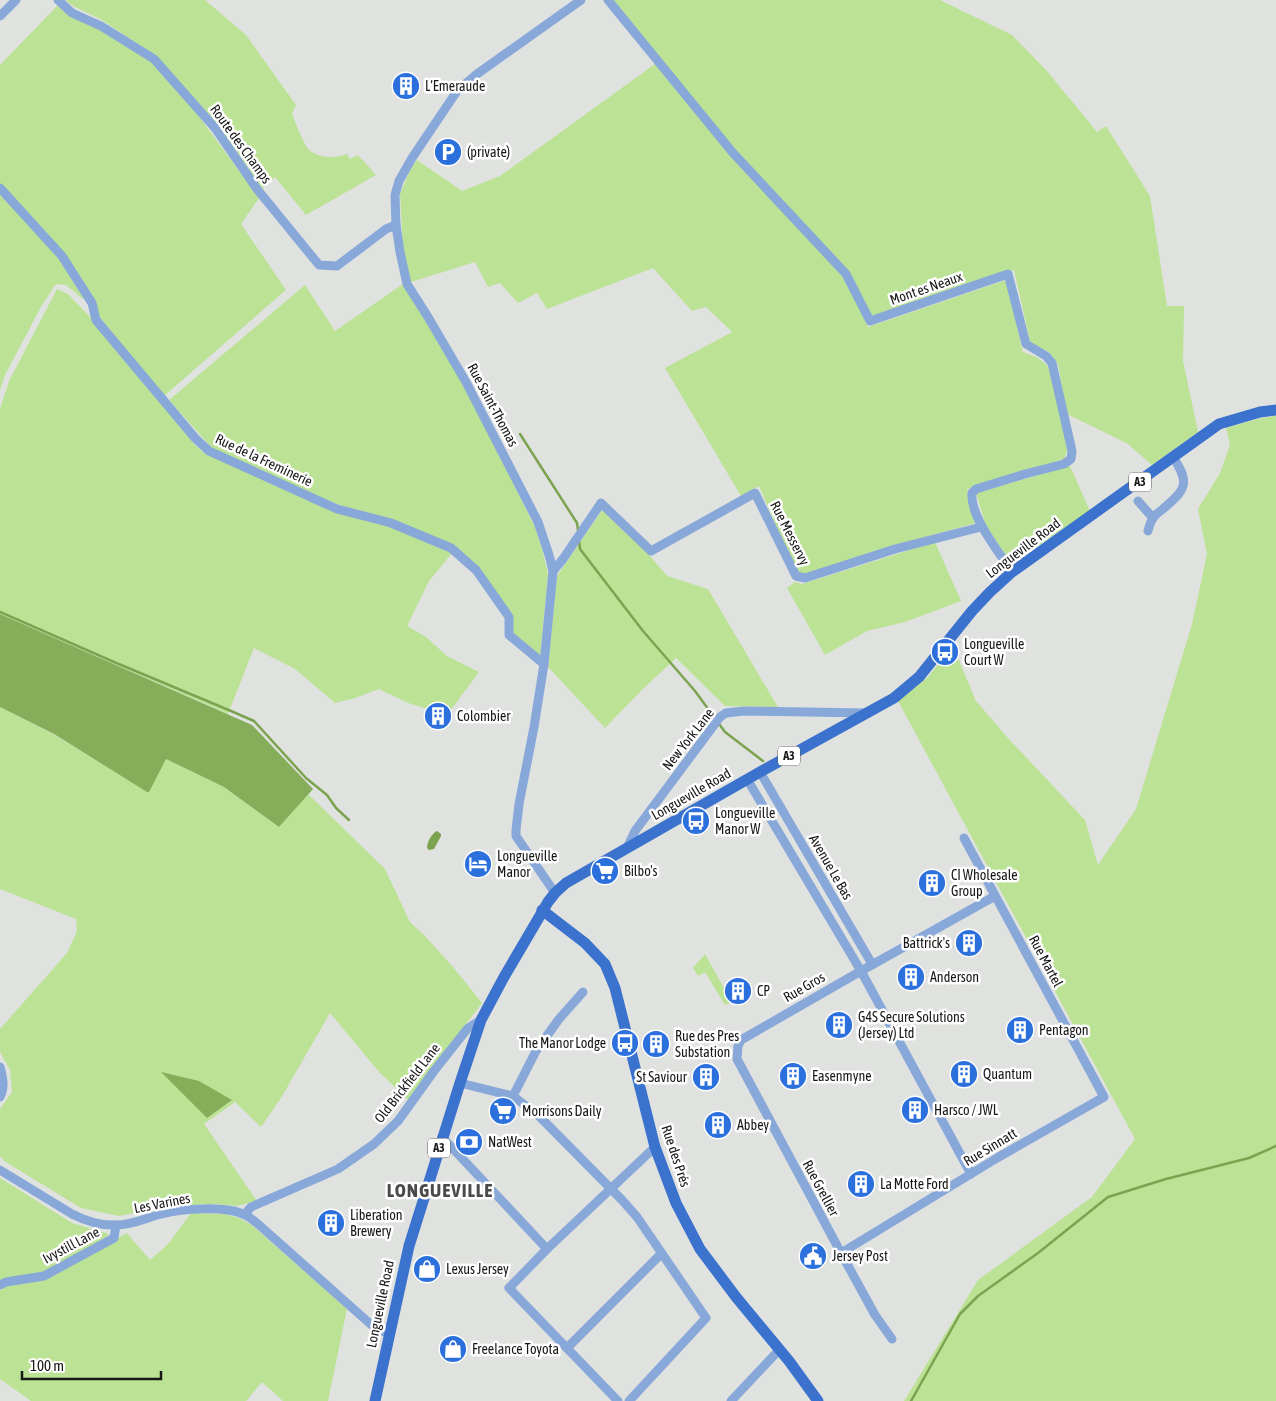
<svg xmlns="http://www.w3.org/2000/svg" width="1276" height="1401" font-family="'Asap Condensed',sans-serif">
<rect width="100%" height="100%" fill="#e0e2df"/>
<g fill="#bce295">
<path d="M66,0H205L246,35L296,105L292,114C295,121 304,145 309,150C321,159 334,158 347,154L350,159L358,155L376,175L306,215L275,177L261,190L153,54L100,19L71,5Z"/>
<polygon points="613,0 940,0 1012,35 1047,71 1097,132 1106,126 1150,196 1167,306 1184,306 1183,361 1198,432 1152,465 1128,444 1067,414 1058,364 1048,351 1036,348 1030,341 1014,270 872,316 848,273 717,130"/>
<polygon points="58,5 112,36 150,61 195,111 259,198 241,224 286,290 164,396 99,316 91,295 0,184 0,65"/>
<polygon points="655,64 844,276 868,327 1006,280 1023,352 1036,357 1046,364 1052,375 1068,449 1064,459 967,489 976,523 874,551 805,575 796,572 759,486 741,496 665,368 732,332 706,307 692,311 653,268 547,309 537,293 518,303 500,283 488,287 475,262 411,282 403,248 400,194 410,170 417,160 462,191 500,176"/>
<polygon points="0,192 67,267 86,298 83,299 66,285 56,284 42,305 5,375 0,390"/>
<polygon points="403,284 460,377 535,527 542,549 548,574 540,658 514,637 512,617 452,545 342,506 241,464 212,448 169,400 305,285 335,331"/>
<polygon points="57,289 68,294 89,316 196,446 207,455 389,525 453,552 429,581 407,626 426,637 447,656 479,672 450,711 430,710 408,703 379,689 355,698 335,703 295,669 254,648 228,714 0,614 0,409 9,381"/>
<polygon points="1276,416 1276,1401 904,1401 978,1280 1092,1197 1135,1139 898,701 928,677 953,646 976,701 1008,738 1085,820 1098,865 1136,809 1192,624 1207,554 1198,509 1220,473 1230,445 1226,428 1261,418"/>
<polygon points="1070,466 1090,511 1012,564 986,526 976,493"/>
<polygon points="603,509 650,556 667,576 708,589 778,707 725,706 676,658 641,691 605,728 548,667 557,576"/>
<polygon points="935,542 961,601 905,622 867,631 825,655 787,588 795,582 802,584"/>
<polygon points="0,707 53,734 148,792 166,759 224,787 279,827 308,794 385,869 410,922 423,934 453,967 482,1003 408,1100 379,1072 330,1013 281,1098 261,1127 235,1102 204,1124 257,1201 237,1206 216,1204 170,1206 119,1216 81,1208 4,1161 0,1156 0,1109 12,1092 10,1070 0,1052 0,1029 67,953 77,931 76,919 0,889"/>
<polygon points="705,954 732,1002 725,1005 705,972 698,976 693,968"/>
<polygon points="0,1178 72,1223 109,1234 104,1239 42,1273 0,1280"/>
<polygon points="191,1213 225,1214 239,1218 253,1226 347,1309 328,1401 283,1401 262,1382 246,1401 31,1401 0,1379 0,1291 3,1287 43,1280 127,1233 150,1260 168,1244"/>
</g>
<g fill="#85ad5a">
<polygon points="0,614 252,725 313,789 279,827 224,787 166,759 149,792 147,792 54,734 0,707"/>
<polygon points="161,1072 199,1081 232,1100 207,1118"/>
</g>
<path fill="#7ca350" d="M437,831L441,834V836L434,849L429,850L427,848C427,842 432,833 437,831Z"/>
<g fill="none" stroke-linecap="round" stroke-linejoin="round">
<g stroke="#7ca350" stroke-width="2.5">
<polyline points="520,434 577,523 578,530"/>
<polyline points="579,541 580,549 643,631 695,691 725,732 763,761"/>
<polyline points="0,612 114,662 231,711 254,721 306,778 327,795 336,808 349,820"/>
<polyline points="911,1401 960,1314 978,1296 1038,1253 1108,1197 1166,1179 1249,1158 1276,1146"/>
</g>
<g stroke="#88a8da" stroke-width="9">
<polyline points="58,0 72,13 101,26 154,59 215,128 257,189 319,265 337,266 386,229 396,225"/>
<path d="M608,0L733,153L846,274L870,321L1008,274L1026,344L1046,356L1052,363L1072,451L1071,459L1064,464L1025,474L976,489L972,493C970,517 999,552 1012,572"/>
<polyline points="0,16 16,0"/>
<polyline points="0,188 62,256 92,303 96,320 195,438 209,451 337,509 391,523 451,548 476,570 509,617 509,635 544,664"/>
<polyline points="1138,501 1153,518"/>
<path d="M1148,531C1149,527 1150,523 1152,520C1154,515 1159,512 1163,509C1185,490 1191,484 1173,457"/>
<polyline points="553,571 563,559 601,503 651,551 755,493 796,576 805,578 895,549 981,527"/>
<polyline points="760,772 872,964"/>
<polyline points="747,779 861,971 741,1040 738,1046 737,1059 841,1253 875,1315 892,1339"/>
<polyline points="627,848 635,831 720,717 726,713 744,711 866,713"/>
<polyline points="555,893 516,836 516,830 519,804 534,727 544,664 553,571 549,555 538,522 466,382 428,317 407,284 400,252 396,225 395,195 399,181 412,158 457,91 477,74 581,0"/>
<path d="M0,1067C3,1078 5,1087 0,1097"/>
<polyline points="460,1083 513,1096 539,1116 622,1200 637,1217 706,1318 629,1401"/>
<polyline points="513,1096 536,1051 559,1019 583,992"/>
<polyline points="442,1137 547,1249 509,1288 618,1401"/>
<path d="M0,1170L72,1214C86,1221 101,1226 116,1225C132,1225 146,1218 161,1214C182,1209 226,1205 245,1215C250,1217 254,1221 258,1224L376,1329L390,1334"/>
<polyline points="971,1174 861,971 995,896"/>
<polyline points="245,1214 251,1207 338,1169 374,1144 398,1121 434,1071 468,1028 481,1020"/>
<polyline points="547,1249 655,1147"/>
<polyline points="841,1253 997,1158 1104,1097 964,838"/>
<polyline points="0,1285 6,1282 44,1276 114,1238 116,1225"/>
<polyline points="567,1348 661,1254"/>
<polyline points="731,1401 780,1349"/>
</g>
<g stroke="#3a72cd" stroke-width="11">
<polyline points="542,910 585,943 605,964 615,988 655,1147 676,1203 700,1249 736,1297 789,1361 818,1401"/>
<polyline points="375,1401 409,1246 460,1083 481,1020 504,977 548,902 555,893 566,883 760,772 894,698 919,677 972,611 990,592 1012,572 1219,424 1260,412 1276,410"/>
</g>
</g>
<defs>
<symbol id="building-disc" viewBox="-11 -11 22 22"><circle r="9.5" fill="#2c70dd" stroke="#fff"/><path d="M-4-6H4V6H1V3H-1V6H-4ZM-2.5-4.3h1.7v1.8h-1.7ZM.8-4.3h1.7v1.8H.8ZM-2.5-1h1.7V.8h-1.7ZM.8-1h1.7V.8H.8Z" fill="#fff"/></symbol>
<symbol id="parking-disc" viewBox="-11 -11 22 22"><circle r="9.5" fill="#2c70dd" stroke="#fff"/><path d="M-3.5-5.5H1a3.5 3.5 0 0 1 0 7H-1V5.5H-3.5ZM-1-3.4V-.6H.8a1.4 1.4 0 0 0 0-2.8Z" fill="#fff"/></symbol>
<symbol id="bus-disc" viewBox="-11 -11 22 22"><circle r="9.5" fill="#2c70dd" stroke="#fff"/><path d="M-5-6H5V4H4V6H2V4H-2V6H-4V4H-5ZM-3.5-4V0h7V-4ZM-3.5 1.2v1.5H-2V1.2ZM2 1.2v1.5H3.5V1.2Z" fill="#fff"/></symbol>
<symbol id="hotel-disc" viewBox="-11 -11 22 22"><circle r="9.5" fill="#2c70dd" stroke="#fff"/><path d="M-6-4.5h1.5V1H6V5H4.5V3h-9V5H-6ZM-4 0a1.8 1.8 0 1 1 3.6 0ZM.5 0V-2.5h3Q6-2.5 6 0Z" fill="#fff"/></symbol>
<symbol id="supermarket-disc" viewBox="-11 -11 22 22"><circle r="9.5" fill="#2c70dd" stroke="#fff"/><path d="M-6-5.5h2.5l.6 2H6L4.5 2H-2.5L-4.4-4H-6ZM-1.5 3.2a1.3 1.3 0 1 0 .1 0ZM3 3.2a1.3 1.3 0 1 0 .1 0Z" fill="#fff"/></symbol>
<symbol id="bank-disc" viewBox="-11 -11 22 22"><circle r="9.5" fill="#2c70dd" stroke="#fff"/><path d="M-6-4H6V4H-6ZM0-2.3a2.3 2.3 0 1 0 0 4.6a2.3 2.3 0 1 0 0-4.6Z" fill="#fff"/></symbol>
<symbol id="civic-disc" viewBox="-11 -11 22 22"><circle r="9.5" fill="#2c70dd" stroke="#fff"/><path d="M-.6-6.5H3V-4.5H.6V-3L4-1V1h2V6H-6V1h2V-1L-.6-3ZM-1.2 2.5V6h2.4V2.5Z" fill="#fff"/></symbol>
<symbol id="shop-disc" viewBox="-11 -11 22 22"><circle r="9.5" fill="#2c70dd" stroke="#fff"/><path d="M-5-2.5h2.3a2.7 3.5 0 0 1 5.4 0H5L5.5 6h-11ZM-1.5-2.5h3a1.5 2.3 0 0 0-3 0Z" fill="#fff"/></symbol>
</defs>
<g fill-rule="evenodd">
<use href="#building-disc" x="390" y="70" width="32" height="32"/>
<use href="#parking-disc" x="432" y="136" width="32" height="32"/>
<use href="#bus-disc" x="929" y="636" width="32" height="32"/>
<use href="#building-disc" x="422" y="700" width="32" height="32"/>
<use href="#bus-disc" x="680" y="805" width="32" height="32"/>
<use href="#hotel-disc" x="462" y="848" width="32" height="32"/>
<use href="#supermarket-disc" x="589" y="855" width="32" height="32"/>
<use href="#building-disc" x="916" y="867" width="32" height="32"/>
<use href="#building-disc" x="953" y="927" width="32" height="32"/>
<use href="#building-disc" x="895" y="961" width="32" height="32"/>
<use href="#building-disc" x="722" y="975" width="32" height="32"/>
<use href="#building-disc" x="823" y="1009" width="32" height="32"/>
<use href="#building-disc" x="1004" y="1014" width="32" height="32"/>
<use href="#bus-disc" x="609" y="1027" width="32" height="32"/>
<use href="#building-disc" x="640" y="1028" width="32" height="32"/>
<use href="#building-disc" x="948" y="1058" width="32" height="32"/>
<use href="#building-disc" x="777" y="1060" width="32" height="32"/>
<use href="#building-disc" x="690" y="1061" width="32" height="32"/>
<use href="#building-disc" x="899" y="1094" width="32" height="32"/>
<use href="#supermarket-disc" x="487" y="1095" width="32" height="32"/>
<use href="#building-disc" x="702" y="1109" width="32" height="32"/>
<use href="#bank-disc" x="453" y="1126" width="32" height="32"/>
<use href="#building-disc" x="845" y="1168" width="32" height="32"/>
<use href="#building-disc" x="315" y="1207" width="32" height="32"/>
<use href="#civic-disc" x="797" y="1240" width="32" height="32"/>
<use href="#shop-disc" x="411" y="1253" width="32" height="32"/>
<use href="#shop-disc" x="437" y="1333" width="32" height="32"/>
</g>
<g text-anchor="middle" stroke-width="5" stroke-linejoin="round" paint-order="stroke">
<g fill="#fff" stroke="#5c5d5c" stroke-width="1">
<rect x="1129" y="472.5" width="22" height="19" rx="4"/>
<rect x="778" y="746.5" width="22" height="19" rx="4"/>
<rect x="428" y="1138.5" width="22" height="19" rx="4"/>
</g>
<g font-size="12" font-weight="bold" fill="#161716">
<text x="1140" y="486">A3</text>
<text x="789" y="760">A3</text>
<text x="439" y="1152">A3</text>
</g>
<g font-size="14" fill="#161716" stroke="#fff" text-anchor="start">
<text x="425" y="91">L’Emeraude</text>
<text x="467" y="157">(private)</text>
<text x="964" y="649">Longueville<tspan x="964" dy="16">Court W</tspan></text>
<text x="457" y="721">Colombier</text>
<text x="715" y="818">Longueville<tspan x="715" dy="16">Manor W</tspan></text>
<text x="497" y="861">Longueville<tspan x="497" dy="16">Manor</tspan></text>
<text x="624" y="876">Bilbo's</text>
<text x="951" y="880">CI Wholesale<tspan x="951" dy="16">Group</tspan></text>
<text x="950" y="948" text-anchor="end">Battrick's</text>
<text x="930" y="982">Anderson</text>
<text x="757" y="996">CP</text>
<text x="858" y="1022">G4S Secure Solutions<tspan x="858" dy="16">(Jersey) Ltd</tspan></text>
<text x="1039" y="1035">Pentagon</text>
<text x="675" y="1041">Rue des Pres<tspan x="675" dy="16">Substation</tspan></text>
<text x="606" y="1048" text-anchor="end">The Manor Lodge</text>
<text x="983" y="1079">Quantum</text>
<text x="812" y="1081">Easenmyne</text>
<text x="687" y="1082" text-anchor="end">St Saviour</text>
<text x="934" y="1115">Harsco / JWL</text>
<text x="522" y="1116">Morrisons Daily</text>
<text x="737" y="1130">Abbey</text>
<text x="488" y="1147">NatWest</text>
<text x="880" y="1189">La Motte Ford</text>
<text x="350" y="1220">Liberation<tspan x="350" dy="16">Brewery</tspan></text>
<text x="832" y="1261">Jersey Post</text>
<text x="446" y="1274">Lexus Jersey</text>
<text x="472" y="1354">Freelance Toyota</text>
</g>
<g font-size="14" fill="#161716" stroke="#fff">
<text transform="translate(241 144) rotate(54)" y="5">Route des Champs</text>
<text transform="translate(926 288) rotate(-19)" y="5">Mont es Neaux</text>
<text transform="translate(493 405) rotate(62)" y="5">Rue Saint-Thomas</text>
<text transform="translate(264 460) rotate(25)" y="5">Rue de la Freminerie</text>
<text transform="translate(790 533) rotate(63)" y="5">Rue Messervy</text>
<text transform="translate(1023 548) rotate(-37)" y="5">Longueville Road</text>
<text transform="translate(688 739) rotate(-52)" y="5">New York Lane</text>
<text transform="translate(691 794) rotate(-30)" y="5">Longueville Road</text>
<text transform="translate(831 867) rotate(60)" y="5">Avenue Le Bas</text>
<text transform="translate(1046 961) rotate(62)" y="5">Rue Martel</text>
<text transform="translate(804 987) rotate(-30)" y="5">Rue Gros</text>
<text transform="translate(407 1083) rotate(-52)" y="5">Old Brickfield Lane</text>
<text transform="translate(990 1147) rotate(-31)" y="5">Rue Sinnatt</text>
<text transform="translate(676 1156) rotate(72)" y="5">Rue des Prés</text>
<text transform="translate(821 1188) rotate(62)" y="5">Rue Grellier</text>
<text transform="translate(162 1203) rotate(-11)" y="5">Les Varines</text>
<text transform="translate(71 1245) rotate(-28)" y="5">Ivystill Lane</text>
<text transform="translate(380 1304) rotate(-78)" y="5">Longueville Road</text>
</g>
<g font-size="19" font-weight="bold" letter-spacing="1" fill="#4a4b49" stroke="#fff">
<text x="440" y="1197">LONGUEVILLE</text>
</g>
</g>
<path d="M22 1371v8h139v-8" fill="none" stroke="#161716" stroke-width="2.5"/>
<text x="30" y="1371" font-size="15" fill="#161716" stroke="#ffffff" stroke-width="4" paint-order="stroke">100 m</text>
</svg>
